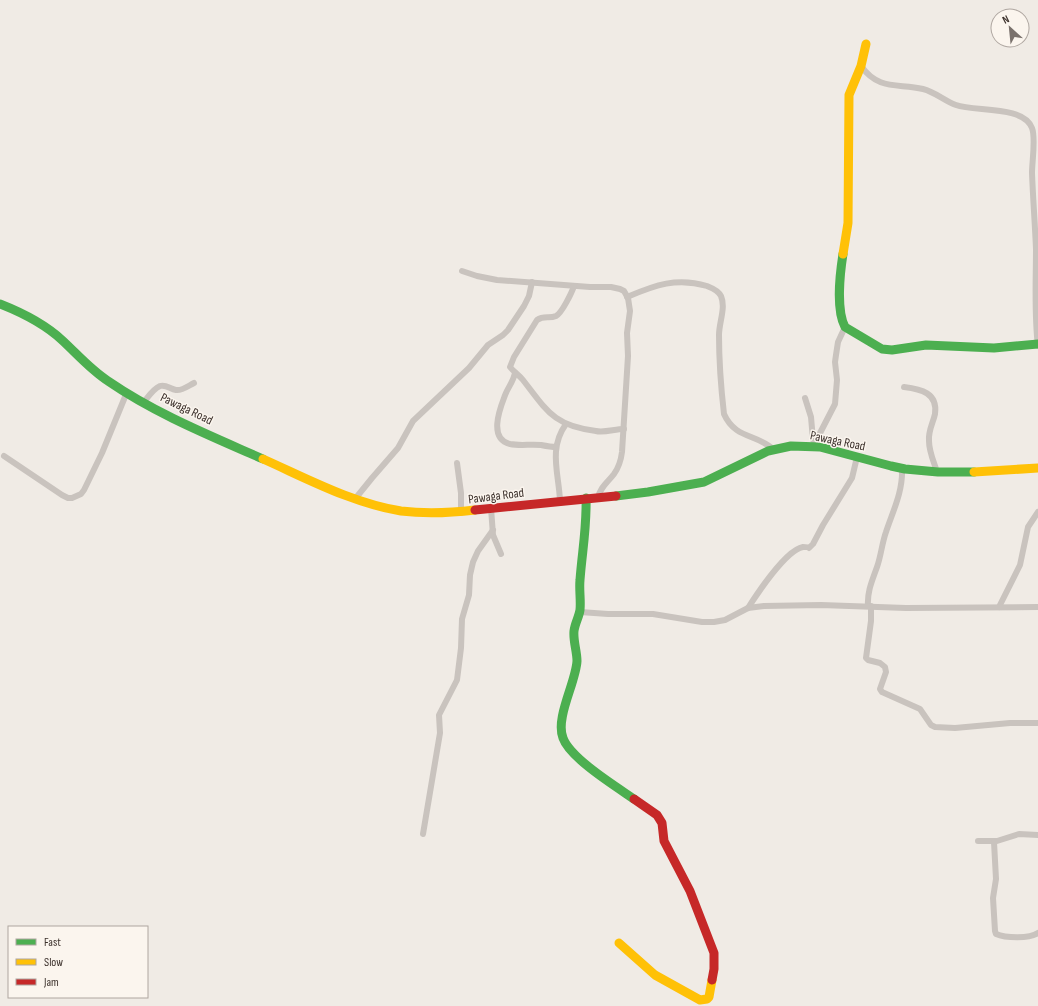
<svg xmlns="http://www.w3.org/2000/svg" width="1038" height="1006" font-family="'Sofia Sans Condensed',sans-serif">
<rect width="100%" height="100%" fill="#f0ebe5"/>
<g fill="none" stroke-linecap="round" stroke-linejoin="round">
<g stroke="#c9c3be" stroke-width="6">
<path d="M861,66C879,91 898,83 923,89C935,92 945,101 956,105C975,112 1023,105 1032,128C1036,138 1032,161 1032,173C1033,199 1035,224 1036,249C1036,281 1034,314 1038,346"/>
<path d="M462,271L477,276L497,280L590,287H611L620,289L624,291L628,298L630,311L627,333L628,356L622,452C621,460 619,467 614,474C608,482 600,487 598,498"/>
<path d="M574,286C572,292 562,313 556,316C549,319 544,315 537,320L514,357L510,367C514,372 519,375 523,380C547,411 554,426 596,431C604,433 615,429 624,429"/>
<path d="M627,297C655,285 677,277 707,286C712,288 718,290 721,296C726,308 719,322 719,335C719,361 721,388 724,414C735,439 757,434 773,449"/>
<path d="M515,373C513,383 507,388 504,398C499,411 489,439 510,444C520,446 530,444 541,445C546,446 551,447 556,447"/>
<path d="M904,387C921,389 938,393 935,414C933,423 928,431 929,441C929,452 934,462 937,472"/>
<polyline points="805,398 811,417 813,440 817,445"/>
<path d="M144,402C148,397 153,389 160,386C166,384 170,389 176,390C182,391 188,386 194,383"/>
<polyline points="816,448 819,435 835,404 837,380 835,362 836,355 838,342 845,327"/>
<polyline points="4,456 62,495 68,498 72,498 81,494 84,490 102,453 127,392"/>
<polyline points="457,463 461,493 461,513"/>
<polyline points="355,499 372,478 398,448 413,421 469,368 488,345 503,335 508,330 524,306 529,296 532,282"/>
<path d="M560,501C559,474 548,449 566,424"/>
<polyline points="491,508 493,535 501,554"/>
<path d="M868,606C867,592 872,581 877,567C881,556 882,543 886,532C893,511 903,491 902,469"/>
<polyline points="871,606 871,621 866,658 868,660 880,663 885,667 886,672 880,689 882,692 920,709 931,725 935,727 955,728 1010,723 1038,723"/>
<polyline points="999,607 1020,565 1028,527 1038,512"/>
<path d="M748,608C757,594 786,550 803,547C804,547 808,547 809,548L813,544L823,525L852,478L857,457"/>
<polyline points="580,612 608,614 653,614 702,622 714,622 725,620 748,608 764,606 821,605 906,608 1038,607"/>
<polyline points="423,834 440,733 439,715 457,680 461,648 462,619 469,595 470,575 473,562 478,551 493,530"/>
<polyline points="978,841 997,841 1019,834 1038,835"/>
<path d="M994,842L996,879L993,898L995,931L996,934C1005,938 1030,939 1038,933"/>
</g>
<g stroke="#4caf50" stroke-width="9">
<path d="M843,254C840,273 836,310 845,327L882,349L892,350L926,345L994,348L1038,344"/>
<path d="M0,304C23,313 45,324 63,341C78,355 91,370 108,381C156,414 211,436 263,459"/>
<polyline points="616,496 648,492 704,482 768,451 791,446 820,447 891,466 905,469 938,472 974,472"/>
<path d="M586,498C587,527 582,552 580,580C579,590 581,600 580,610C579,617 575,623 574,631C573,641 577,651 577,661C576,682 555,718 563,738C570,758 615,786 634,799"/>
</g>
<g stroke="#ffc107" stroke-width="9">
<polyline points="843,254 848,223 849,95 861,66 866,44"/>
<path d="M263,459C308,479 352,503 401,511C425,514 450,513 475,510"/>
<polyline points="974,472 1038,468"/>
<polyline points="619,943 655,975 700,1000 707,999 709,997 712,980"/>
</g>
<g stroke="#c62828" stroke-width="9">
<polyline points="475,510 616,496"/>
<polyline points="634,799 657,815 662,823 664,841 690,891 714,953 714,969 712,980"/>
</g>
</g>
<g text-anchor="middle" stroke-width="3" stroke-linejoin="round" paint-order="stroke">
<g font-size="13" fill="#3b302b" stroke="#fbf5ee">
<text transform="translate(187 408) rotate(26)" y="5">Pawaga Road</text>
<text transform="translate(838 440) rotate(12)" y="5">Pawaga Road</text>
<text transform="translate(496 495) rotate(-7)" y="5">Pawaga Road</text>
</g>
</g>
<rect x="8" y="926" width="140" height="72" fill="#fbf5ee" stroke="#aea6a0"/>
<rect x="16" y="939" width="20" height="6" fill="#4caf50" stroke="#aea6a0"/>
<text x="44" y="946" font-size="12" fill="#3b302b">Fast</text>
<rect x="16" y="959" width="20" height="6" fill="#ffc107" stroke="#aea6a0"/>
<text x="44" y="966" font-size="12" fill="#3b302b">Slow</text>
<rect x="16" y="979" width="20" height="6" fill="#c62828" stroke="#aea6a0"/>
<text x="44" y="986" font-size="12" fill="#3b302b">Jam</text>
<g transform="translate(1010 28) rotate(333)"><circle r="19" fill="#fbf5ee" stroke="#aea6a0"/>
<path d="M0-3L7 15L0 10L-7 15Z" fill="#7a716c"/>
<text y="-6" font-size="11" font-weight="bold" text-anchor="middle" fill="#3b302b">N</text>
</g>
</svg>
